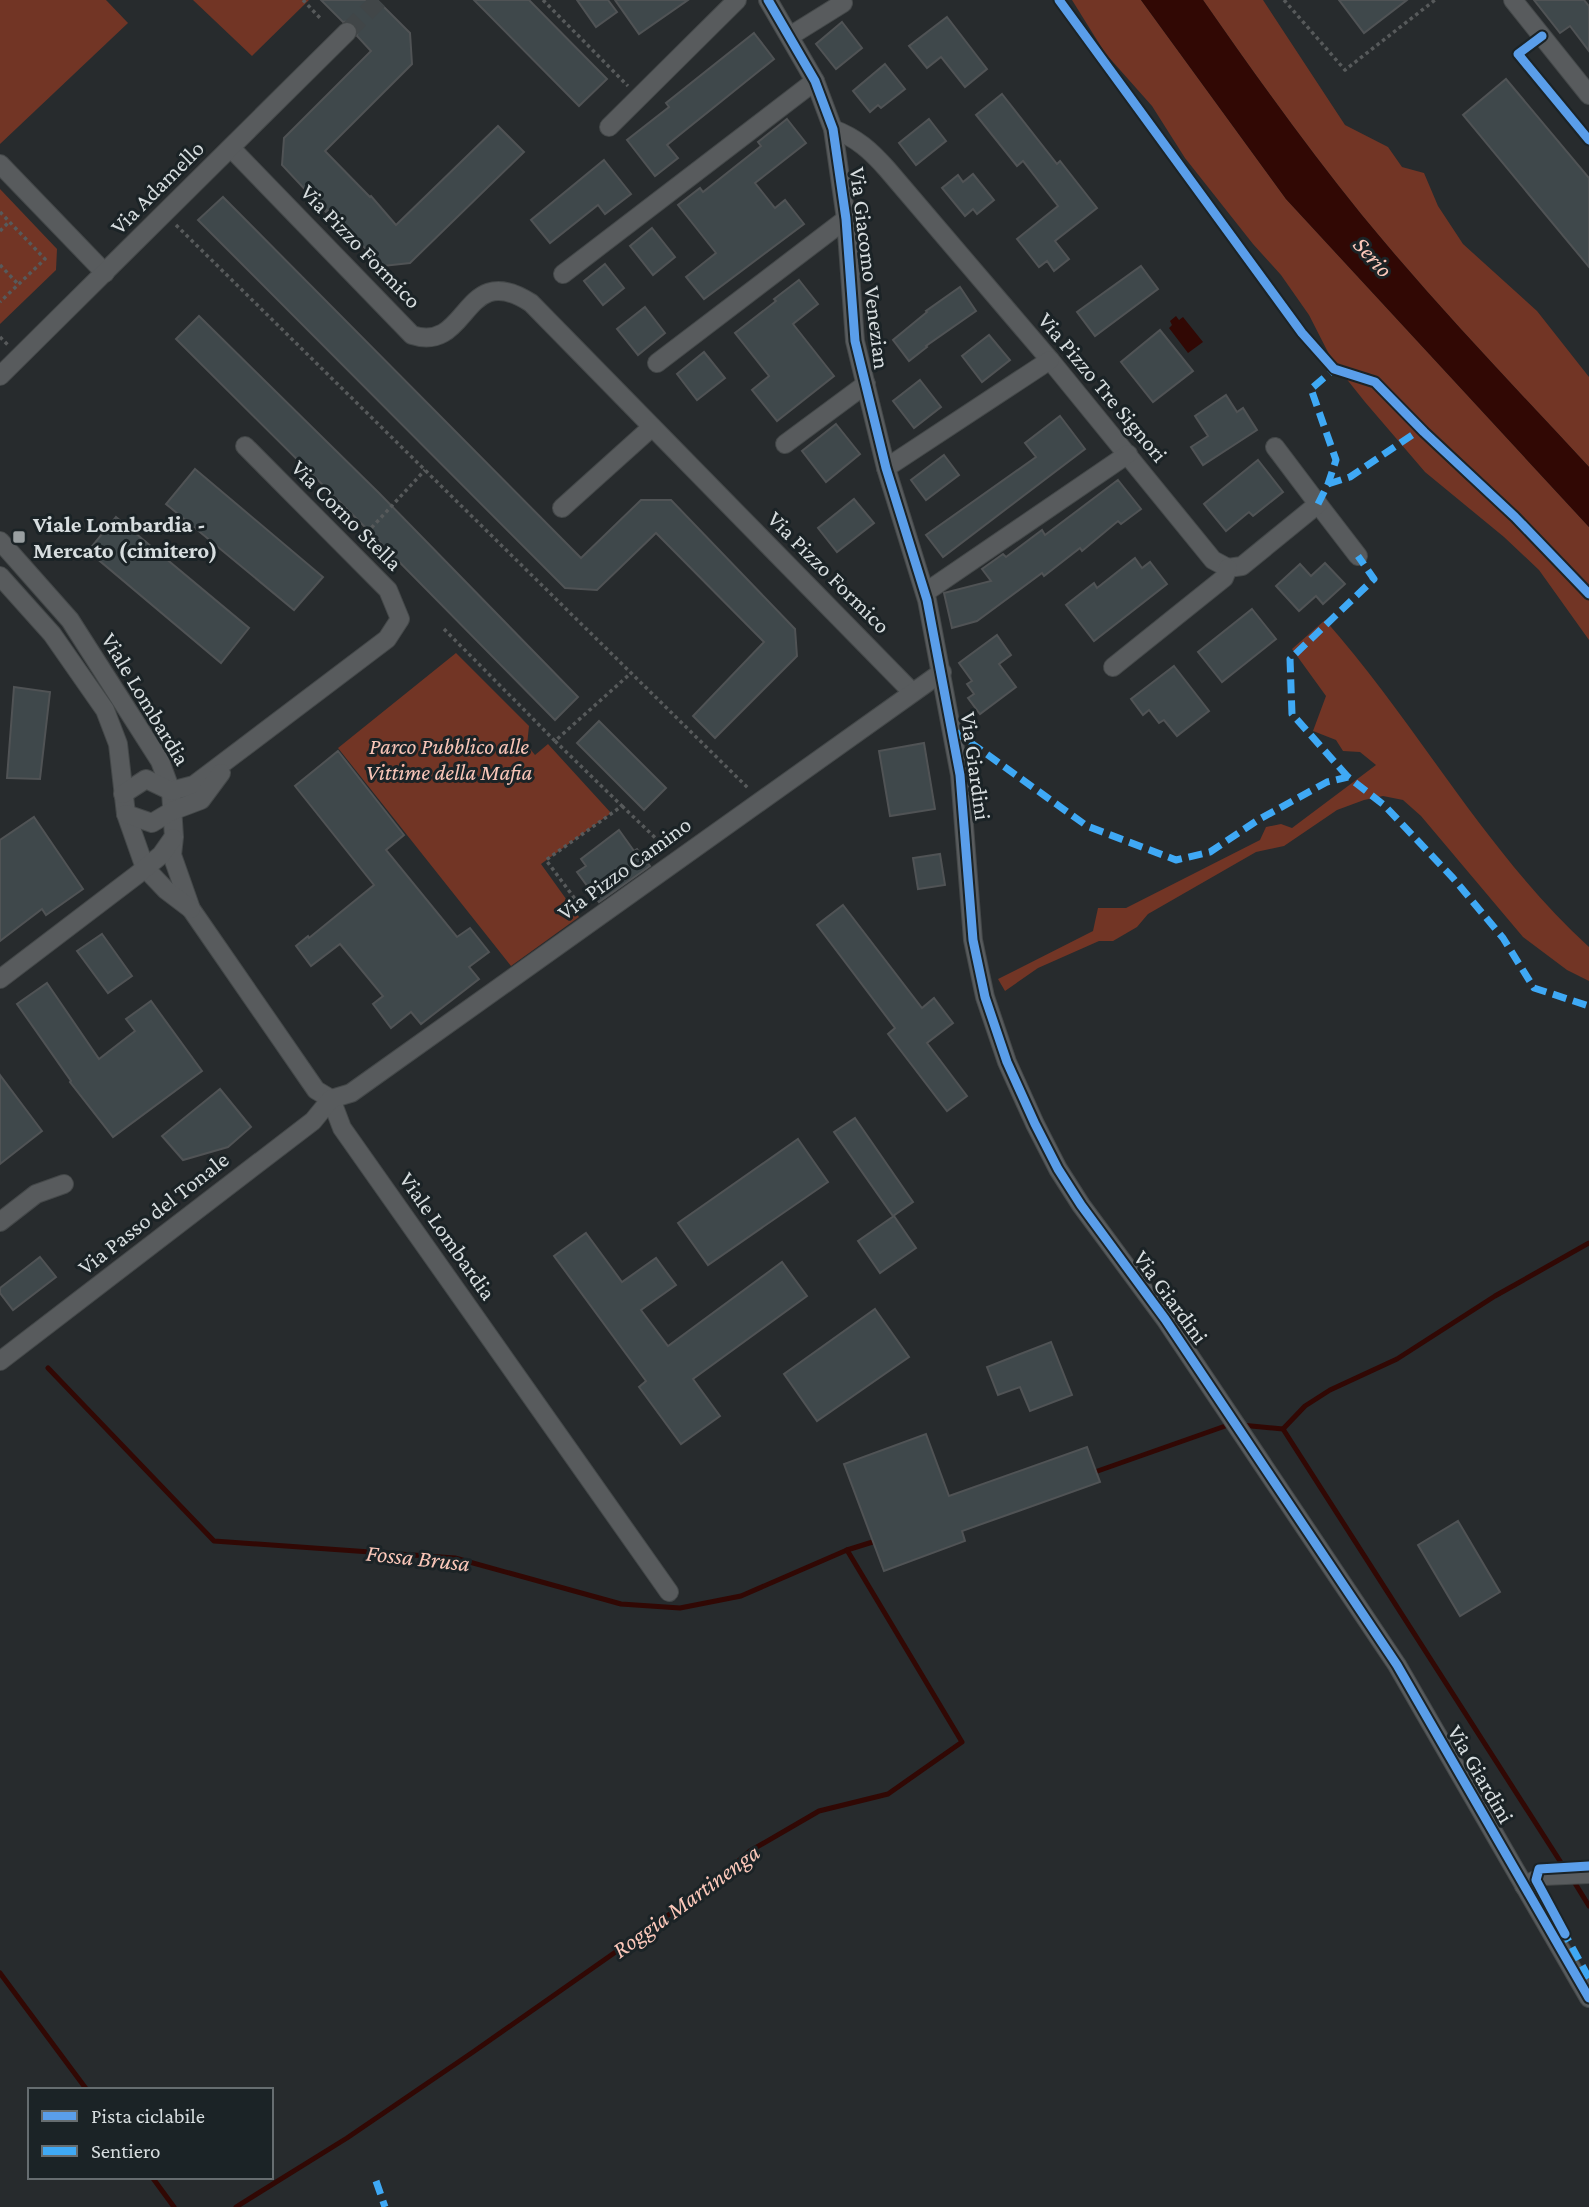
<svg xmlns="http://www.w3.org/2000/svg" width="1589" height="2207" font-family="'Crimson Pro',serif">
<rect width="100%" height="100%" fill="#272b2d"/>
<g fill="#723525">
<polygon points="0,0 106,0 128,23 0,144"/>
<polygon points="193,0 309,0 252,56"/>
<polygon points="1072,0 1141,0 1286,199 1589,527 1589,640 1539,570 1504,537 1425,472 1365,402 1333,362 1309,315 1281,275 1253,244 1185,158 1152,106 1105,53"/>
<path d="M1203,0H1263L1345,125L1388,147L1402,167L1424,173L1438,206L1463,244L1537,311L1589,377V467C1512,384 1433,302 1361,214C1305,145 1254,73 1203,0Z"/>
<polygon points="0,189 57,249 56,270 0,324"/>
<path d="M1325,620C1418,725 1485,852 1589,947V981L1567,970L1523,937L1421,816L1403,800L1383,796L1364,800L1337,810L1284,846L1256,852L1148,914L1137,927L1113,941H1099L1038,968L1005,991L998,979L1093,931L1098,908H1126L1260,840L1266,827L1281,824L1292,828L1376,765L1360,752L1343,751L1336,740L1313,731L1326,696L1292,649Z"/>
<polygon points="456,653 529,726 527,745 535,755 548,744 611,813 541,864 579,917 511,966 338,748"/>
</g>
<g fill="#310804">
<path d="M1141,0H1203C1254,73 1305,145 1361,214C1433,302 1512,384 1589,467V527L1286,199Z"/>
<polygon points="1176,316 1179,320 1183,317 1203,342 1188,353 1169,328 1172,325 1170,321"/>
</g>
<g fill="none" stroke-linecap="round" stroke-linejoin="round">
<g stroke="#310804" stroke-width="5">
<polyline points="48,1368 214,1541 455,1558 621,1604 680,1608 741,1596 847,1550 879,1540"/>
<polyline points="1241,1425 1283,1429 1567,1872"/>
<polyline points="1283,1429 1305,1406 1330,1390 1397,1359 1495,1296 1589,1243"/>
<polyline points="1092,1473 1231,1424"/>
<polyline points="1573,1880 1589,1906"/>
<polyline points="0,1973 87,2090"/>
<polyline points="152,2177 174,2207"/>
<polyline points="236,2207 347,2138 473,2052 711,1885 750,1851 819,1811 888,1794 962,1742 847,1550"/>
</g>
</g>
<g fill="#3f484b" stroke="#505355" stroke-width="2">
<polygon points="321,0 377,0 410,33 412,64 325,151 370,197 371,196 396,225 498,126 524,152 410,263 383,266 327,210 326,212 282,165 284,138 371,51 357,36 358,30 355,25 349,21 343,22"/>
<polygon points="474,0 529,0 607,79 579,106"/>
<polygon points="577,0 608,0 617,12 596,27"/>
<polygon points="615,0 688,0 639,34"/>
<polygon points="1339,0 1407,0 1364,33"/>
<polygon points="1534,0 1584,0 1589,6 1589,51 1570,26 1560,33"/>
<polygon points="947,17 987,69 965,87 941,57 927,68 909,46"/>
<polygon points="842,22 862,48 836,69 816,44"/>
<polygon points="754,33 774,59 667,145 678,158 655,176 627,140 669,107 666,103"/>
<polygon points="885,64 905,89 881,108 878,105 870,112 853,91"/>
<polygon points="1506,79 1589,178 1589,267 1463,115"/>
<polygon points="1002,94 1057,164 1060,161 1097,208 1055,241 1069,259 1054,271 1047,261 1039,267 1017,239 1058,206 1023,161 1017,166 976,115"/>
<polygon points="787,119 806,143 755,183 775,208 785,200 804,224 704,299 686,277 716,253 678,205 700,188 703,192 761,146 758,142"/>
<polygon points="929,119 946,141 916,165 899,143"/>
<polygon points="604,160 631,194 605,214 598,205 550,243 531,220"/>
<polygon points="973,174 994,200 977,214 973,209 965,216 942,188 958,175 963,182"/>
<polygon points="223,197 581,558 641,500 671,500 795,629 797,656 715,738 693,716 764,642 656,533 597,590 565,588 198,220"/>
<polygon points="652,228 675,257 653,275 630,246"/>
<polygon points="605,264 624,288 603,305 584,281"/>
<polygon points="1141,266 1158,289 1095,336 1077,312"/>
<polygon points="799,280 818,304 793,324 834,376 777,421 752,390 769,376 735,333 776,301 774,299"/>
<polygon points="960,287 976,311 926,346 927,347 909,361 893,340 927,312 926,311"/>
<polygon points="645,307 665,333 638,355 617,329"/>
<polygon points="199,316 379,493 578,697 555,720 355,517 176,339"/>
<polygon points="1160,330 1193,371 1153,402 1121,362"/>
<polygon points="989,335 1010,360 982,382 962,356"/>
<polygon points="704,352 725,378 697,400 677,374"/>
<polygon points="920,380 941,407 914,428 893,401"/>
<polygon points="1226,395 1237,412 1243,408 1257,430 1203,465 1191,447 1208,436 1195,416"/>
<polygon points="1060,416 1085,449 943,557 926,535 1036,457 1025,443"/>
<polygon points="836,424 860,454 826,482 802,451"/>
<polygon points="944,455 959,475 926,500 911,480"/>
<polygon points="1258,460 1283,492 1253,516 1249,512 1226,531 1204,504"/>
<polygon points="195,469 323,577 294,610 166,504"/>
<polygon points="1118,480 1141,509 1121,524 1118,521 1082,551 1080,548 1044,576 1042,573 977,621 952,628 944,593 991,581 982,569 1003,554 1006,557 1042,530 1045,535"/>
<polygon points="854,499 874,523 837,552 818,528"/>
<polygon points="116,517 249,628 221,663 88,551"/>
<polygon points="1135,558 1142,568 1150,562 1167,584 1094,641 1066,605 1094,583 1097,588"/>
<polygon points="1325,563 1345,584 1323,604 1316,596 1299,611 1276,586 1300,564 1311,576"/>
<polygon points="1252,609 1276,639 1222,682 1198,652"/>
<polygon points="997,635 1011,655 999,664 1016,687 980,714 968,698 974,694 967,684 972,681 959,663"/>
<polygon points="1174,666 1209,711 1177,736 1164,720 1159,723 1149,710 1143,715 1131,699"/>
<polygon points="14,687 50,692 40,779 7,778"/>
<polygon points="599,721 666,788 644,810 577,743"/>
<polygon points="924,743 935,809 890,816 879,751"/>
<polygon points="338,751 404,835 386,850 457,937 470,928 489,952 469,967 479,979 421,1024 411,1012 391,1028 373,1004 383,996 340,944 311,966 296,946 308,936 309,938 374,885 295,786"/>
<polygon points="34,817 83,889 46,915 42,909 0,941 0,840"/>
<polygon points="619,830 634,851 637,849 650,866 599,902 577,872 586,866 581,859"/>
<polygon points="940,854 945,885 918,889 913,858"/>
<polygon points="843,905 922,1008 934,998 953,1023 927,1043 967,1096 947,1111 888,1034 895,1028 817,925"/>
<polygon points="102,934 132,976 108,993 77,951"/>
<polygon points="47,983 99,1059 135,1031 126,1019 151,1001 202,1071 113,1137 70,1082 71,1081 17,1004"/>
<polygon points="0,1075 42,1131 0,1164"/>
<polygon points="220,1089 251,1127 228,1147 183,1160 162,1136"/>
<polygon points="855,1118 913,1202 893,1216 834,1132"/>
<polygon points="798,1139 828,1182 708,1265 678,1223"/>
<polygon points="894,1216 916,1248 880,1273 858,1241"/>
<polygon points="586,1233 622,1282 656,1258 676,1285 641,1310 668,1346 782,1262 807,1296 693,1379 720,1416 681,1444 639,1387 646,1381 554,1256"/>
<polygon points="40,1257 56,1277 13,1310 0,1293 0,1288"/>
<polygon points="875,1309 909,1357 817,1421 784,1374"/>
<polygon points="1051,1342 1072,1395 1030,1411 1020,1387 998,1395 987,1367"/>
<polygon points="926,1434 949,1496 1087,1447 1100,1482 962,1531 965,1541 884,1571 844,1464"/>
<polygon points="1458,1521 1500,1592 1460,1616 1418,1545"/>
</g>
<g fill="none" stroke-linecap="round" stroke-linejoin="round">
<polyline stroke="#414648" stroke-width="18" stroke-dasharray="18 9" stroke-linecap="butt" points="347,32 379,0"/>
<defs>
<g id="minor">
<polyline points="768,0 815,81 833,129 846,219 855,341 886,468 927,600 960,775 973,940 985,997 1007,1062 1035,1124 1058,1169 1081,1205 1165,1319 1397,1665 1589,1998"/>
<polyline points="1513,0 1589,95"/>
<polyline points="790,36 843,3"/>
<polyline points="609,127 737,0"/>
<path d="M833,129C857,138 871,151 887,169L1050,360L1213,560L1228,568"/>
<path d="M231,148L412,335C470,354 462,258 531,303L912,692"/>
<polyline points="0,164 105,273"/>
<polyline points="563,274 815,81"/>
<polyline points="657,363 846,219"/>
<polyline points="0,376 347,32"/>
<polyline points="785,444 866,384"/>
<polyline points="886,468 1050,360"/>
<polyline points="1318,504 1358,556"/>
<polyline points="562,508 652,427"/>
<polyline points="0,541 70,620 160,761 171,791 174,837 172,855 191,909 316,1090 331,1099 342,1128 669,1592"/>
<polyline points="1228,568 1242,566 1318,504 1275,447"/>
<polyline points="0,576 52,634 105,710 118,744 126,814 145,868 166,890 191,909"/>
<polyline points="926,592 1128,454"/>
<polyline points="1113,667 1224,578 1228,568"/>
<polyline points="123,794 146,779 171,791 194,785 387,639 400,619 388,590 245,446"/>
<polyline points="126,814 152,823 172,811 201,800 221,773"/>
<polyline points="0,979 138,874 161,855 173,838"/>
<polyline points="0,1222 36,1194 64,1184"/>
<polyline points="0,1361 313,1121 331,1099 351,1093 942,672"/>
<polyline points="1524,1886 1543,1876 1589,1874"/>
</g>
</defs>
<use href="#minor" stroke="#444849" stroke-width="20"/>
<g stroke="#575a5b" stroke-width="3.5" stroke-dasharray="3.5 3.5" stroke-linecap="butt">
<polyline points="303,0 320,18"/>
<polyline points="543,0 628,86"/>
<polyline points="1284,0 1345,70 1435,0"/>
<polyline points="0,212 45,259 0,302"/>
<polyline points="176,225 749,789"/>
<polyline points="0,231 9,222"/>
<polyline points="0,265 18,284"/>
<polyline points="0,337 8,345"/>
<polyline points="362,538 425,470"/>
<polyline points="444,629 555,741 631,673"/>
<polyline points="555,741 622,806 546,860 581,907"/>
<polyline points="622,806 666,848"/>
</g>
<use href="#minor" stroke="#585b5d" stroke-width="18"/>
<g stroke="#3fa9f5" stroke-width="7" stroke-dasharray="14 7" stroke-linecap="butt">
<polyline points="1328,484 1350,477 1421,429"/>
<polyline points="1318,504 1328,484 1336,460 1311,389 1334,369"/>
<polyline points="953,730 1087,826 1176,860 1210,852 1258,820 1327,782 1348,777 1384,805 1453,878 1503,938 1534,988 1589,1006"/>
<polyline points="1348,777 1292,714 1290,659 1374,579 1358,556"/>
<polyline points="1562,1929 1589,1978"/>
<polyline points="376,2181 385,2207"/>
</g>
<defs>
<g id="cycleway">
<polyline points="768,0 815,81 833,129 846,219 855,341 886,468 927,600 960,775 973,940 985,997 1007,1062 1035,1124 1058,1169 1081,1205 1165,1319 1397,1665 1589,1998"/>
<polyline points="1059,0 1302,333 1334,369 1375,382 1424,432 1515,517 1589,594"/>
<polyline points="1542,36 1518,54 1589,140"/>
<polyline points="1565,1934 1536,1880 1539,1869 1589,1866"/>
</g>
</defs>
<use href="#cycleway" stroke="#1b2326" stroke-width="13"/>
<use href="#cycleway" stroke="#5a9eea" stroke-width="9"/>
</g>
<rect fill="#999fa1" stroke="#1b2326" stroke-width="2.5" x="12" y="530" width="14" height="14" rx="3.5"/>
<g text-anchor="middle" stroke-width="6" stroke-linejoin="round" paint-order="stroke">
<g font-size="23" fill="#d7dddf" stroke="#1b2326">
<text transform="translate(157 187) rotate(-45)" y="8">Via Adamello</text>
<text transform="translate(361 246) rotate(46)" y="8">Via Pizzo Formico</text>
<text transform="translate(870 268) rotate(83)" y="8">Via Giacomo Venezian</text>
<text transform="translate(1103 387) rotate(50)" y="8">Via Pizzo Tre Signori</text>
<text transform="translate(347 515) rotate(45)" y="8">Via Corno Stella</text>
<text transform="translate(829 572) rotate(45)" y="8">Via Pizzo Formico</text>
<text transform="translate(146 699) rotate(59)" y="8">Viale Lombardia</text>
<text transform="translate(976 766) rotate(82)" y="8">Via Giardini</text>
<text transform="translate(624 868) rotate(-36)" y="8">Via Pizzo Camino</text>
<text transform="translate(153 1213) rotate(-38)" y="8">Via Passo del Tonale</text>
<text transform="translate(448 1236) rotate(55)" y="8">Viale Lombardia</text>
<text transform="translate(1171 1297) rotate(54)" y="8">Via Giardini</text>
<text transform="translate(1481 1774) rotate(60)" y="8">Via Giardini</text>
</g>
<g font-size="23" font-weight="bold" fill="#d7dddf" stroke="#1b2326" text-anchor="start">
<text x="33" y="532">Viale Lombardia -<tspan x="33" dy="26">Mercato (cimitero)</tspan></text>
</g>
<g font-size="23" font-style="italic" fill="#f8c5b7" stroke="#1b2326">
<text x="449" y="754">Parco Pubblico alle<tspan x="449" dy="26">Vittime della Mafia</tspan></text>
</g>
<g font-size="24" font-style="italic" fill="#fcc8ba" stroke="#1b2326">
<text transform="translate(1373 257) rotate(48)" y="8">Serio</text>
<text transform="translate(418 1558) rotate(6)" y="8">Fossa Brusa</text>
<text transform="translate(686 1901) rotate(-36)" y="8">Roggia Martinenga</text>
</g>
</g>
<rect x="28" y="2088" width="245" height="91" fill="#1b2326" stroke="#666d70" stroke-width="2"/>
<rect x="42" y="2111" width="35" height="10" fill="#5a9eea" stroke="#666d70" stroke-width="2"/>
<text x="91" y="2123" font-size="21" fill="#d7dddf">Pista ciclabile</text>
<rect x="42" y="2146" width="35" height="10" fill="#3fa9f5" stroke="#666d70" stroke-width="2"/>
<text x="91" y="2158" font-size="21" fill="#d7dddf">Sentiero</text>
</svg>
